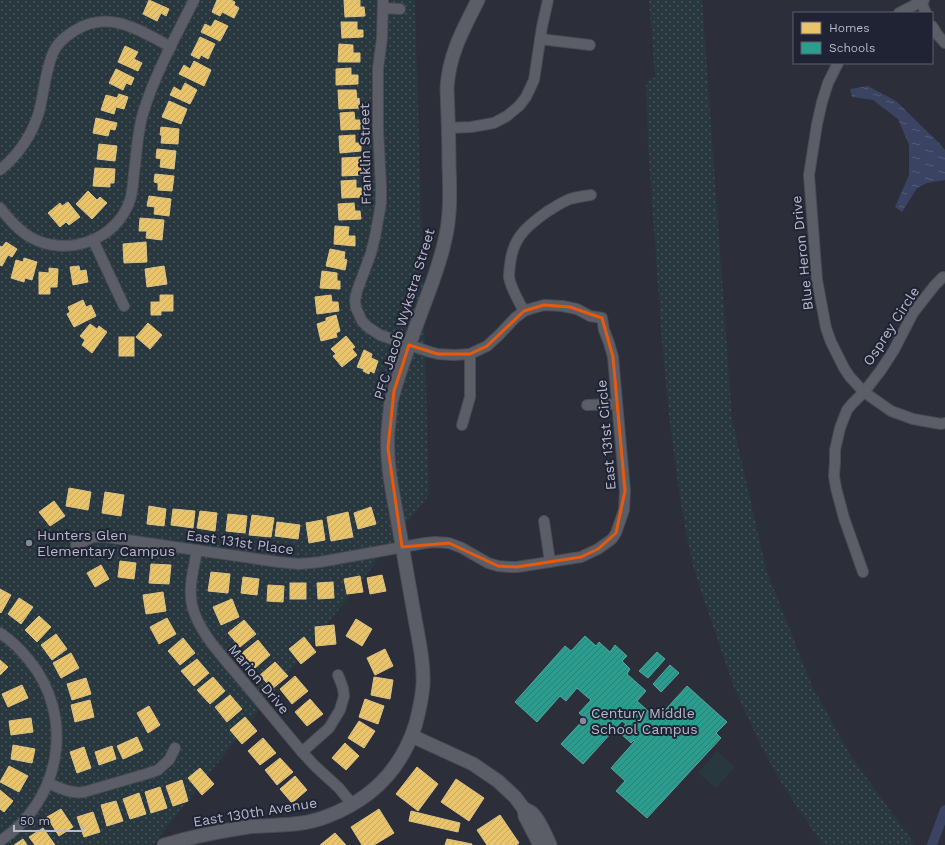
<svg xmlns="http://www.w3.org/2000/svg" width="945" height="845" font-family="'Work Sans',sans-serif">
<defs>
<pattern id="grass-dots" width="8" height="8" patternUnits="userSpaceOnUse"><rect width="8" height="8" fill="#29373f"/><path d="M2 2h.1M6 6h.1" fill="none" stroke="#465259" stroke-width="1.8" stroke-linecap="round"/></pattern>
<pattern id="water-ripples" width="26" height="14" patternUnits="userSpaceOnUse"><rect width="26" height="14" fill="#3b4362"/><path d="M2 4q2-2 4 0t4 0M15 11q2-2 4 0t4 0" fill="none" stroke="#555c77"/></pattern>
<pattern id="homes-hatch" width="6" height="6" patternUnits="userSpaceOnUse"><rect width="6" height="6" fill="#e9c46a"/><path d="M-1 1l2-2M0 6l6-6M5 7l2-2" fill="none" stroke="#c5a861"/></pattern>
<pattern id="schools-hatch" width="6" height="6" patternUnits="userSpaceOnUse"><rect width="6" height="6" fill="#2a9d8f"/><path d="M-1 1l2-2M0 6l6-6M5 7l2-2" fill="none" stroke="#2e7f76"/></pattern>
</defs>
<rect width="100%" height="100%" fill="#2c2e39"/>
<g fill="url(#grass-dots)">
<polygon points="0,0 415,0 429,495 153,845 0,845"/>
<polygon points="649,0 702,0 732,419 766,569 812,686 849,753 915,845 823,845 785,789 762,748 734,687 701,591 693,566 685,527 678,484 668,406 662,341 648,145 646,83 655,77"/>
</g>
<polygon fill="#29373f" points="717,751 735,767 716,788 698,773"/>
<polygon fill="url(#water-ripples)" points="868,86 896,101 938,142 945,150 945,180 927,183 917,188 902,212 895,207 909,175 909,145 898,119 873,100 852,97 850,89"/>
<g fill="url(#homes-hatch)" stroke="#dac186">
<polygon points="149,0 169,9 166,16 161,13 157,21 143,14"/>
<polygon points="217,0 231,0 235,2 234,5 239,8 234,18 222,12 220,16 212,12"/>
<polygon points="344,0 360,0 360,7 364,7 365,16 345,17"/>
<polygon points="215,20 228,26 220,41 201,32 205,24 211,27"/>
<polygon points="341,22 357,22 357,30 363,30 363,37 342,38"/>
<polygon points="200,37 215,44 208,59 201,55 199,59 191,55"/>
<polygon points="339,44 353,45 353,53 360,53 360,62 338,62"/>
<polygon points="125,46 138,52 134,59 142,63 138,71 118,62"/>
<polygon points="194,61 211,70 204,86 179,74 184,65 190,69"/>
<polygon points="351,68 351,75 358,75 358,84 336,85 336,69"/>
<polygon points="116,69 134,78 131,85 126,83 123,90 109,83"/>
<polygon points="185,83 197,90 190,104 170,95 174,87 181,91"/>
<polygon points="338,90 356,90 357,99 359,98 360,108 339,109"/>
<polygon points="119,94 128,97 124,109 116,107 114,114 101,110 106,95 117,98"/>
<polygon points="169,101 187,109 181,124 162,117"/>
<polygon points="354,112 355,120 360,120 361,129 341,130 340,113"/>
<polygon points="96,118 117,123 115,130 110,129 108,136 93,133"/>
<polygon points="161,127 179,129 178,144 161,143 162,135 160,135"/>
<polygon points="355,135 355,143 361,143 361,151 340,153 339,136"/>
<polygon points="99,144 117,146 115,161 97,159"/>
<polygon points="157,149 176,151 174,169 160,167 161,159 156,158"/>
<polygon points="362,157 363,175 342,176 342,158"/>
<polygon points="95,168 115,169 114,183 110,183 110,187 93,186"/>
<polygon points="155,174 174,176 172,191 158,190 158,183 154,182"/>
<polygon points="356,180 356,188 362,188 363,197 342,198 341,181"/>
<polygon points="88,191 97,200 100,197 107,203 92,219 76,204"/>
<polygon points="149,196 171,199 169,216 154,214 155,207 147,206"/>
<polygon points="68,202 80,217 69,225 66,222 60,227 48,213 60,203 62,206"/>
<polygon points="354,203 355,211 360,211 361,219 339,220 338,204"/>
<polygon points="140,218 164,220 162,240 146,238 147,231 139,231"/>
<polygon points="335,226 349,227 348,236 355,236 355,246 334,244"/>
<polygon points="6,242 17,249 12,257 8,255 2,266 0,265 0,246 2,247"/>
<polygon points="146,242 147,262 124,263 123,244"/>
<polygon points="330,249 345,252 344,259 347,260 345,270 326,266"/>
<polygon points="24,258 37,262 32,280 25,278 24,282 11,278 16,260 23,262"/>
<polygon points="79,266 80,271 86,270 88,282 73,285 70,267"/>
<polygon points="164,266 167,284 147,287 145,269"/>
<polygon points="49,268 58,269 57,287 50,287 50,294 39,294 39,272 49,273"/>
<polygon points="322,271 337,273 337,281 340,281 340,289 320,288"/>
<polygon points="160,295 173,295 173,311 161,311 161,315 151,315 151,302 160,302"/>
<polygon points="331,295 332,302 338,302 339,311 317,314 315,297"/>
<polygon points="83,300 86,307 91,305 96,316 74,327 67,314 70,312 68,307"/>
<polygon points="336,315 340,331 336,333 337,337 321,341 317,324 326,321 326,318"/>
<polygon points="148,323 162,335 150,349 136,337"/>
<polygon points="90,324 97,329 99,326 107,332 92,353 82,345 85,340 80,336"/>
<polygon points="346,336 355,347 352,349 357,355 342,367 333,356 336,354 331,349"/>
<rect x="119" y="337" width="15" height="19"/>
<polygon points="364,350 372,354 371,358 378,361 374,373 370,371 369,374 363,371 364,369 357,367"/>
<polygon points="69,488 91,492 88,510 66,506"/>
<polygon points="105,492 124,495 121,516 102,513"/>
<polygon points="54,501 65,516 50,526 39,512"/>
<polygon points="149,506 166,509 164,526 147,524"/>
<polygon points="371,507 376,524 358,529 354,513"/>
<polygon points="173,509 195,511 193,528 171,525"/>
<polygon points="200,511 217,513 215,531 197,528"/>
<polygon points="348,512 353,537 331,541 327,517"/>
<polygon points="228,514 247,516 245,533 226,531"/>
<polygon points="252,515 274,518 271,537 249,535"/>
<polygon points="322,520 325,540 309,543 306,523"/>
<polygon points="277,522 300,525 298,539 275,536"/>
<polygon points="120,561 136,563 134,579 118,577"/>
<polygon points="151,564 171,565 169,584 149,583"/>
<polygon points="101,565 109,579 95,587 87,573"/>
<polygon points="211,572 230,574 228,593 208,591"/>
<polygon points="382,575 386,591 370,594 367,578"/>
<polygon points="360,576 363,592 347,594 344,579"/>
<polygon points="243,577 259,579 257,595 241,593"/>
<polygon points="333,582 334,598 318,599 317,583"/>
<rect x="290" y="583" width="16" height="16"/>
<polygon points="268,585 284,586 283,602 267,601"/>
<polygon points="0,589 11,595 1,613 0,612"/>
<polygon points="163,592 166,611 146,614 143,595"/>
<polygon points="19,598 33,607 21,624 8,614"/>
<polygon points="232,599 239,617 221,625 213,607"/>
<polygon points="39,616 51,627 37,642 25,630"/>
<polygon points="167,618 176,634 159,644 150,627"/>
<polygon points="356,619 372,629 362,646 346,636"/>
<polygon points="244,620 256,634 240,647 228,633"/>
<polygon points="334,625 336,644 316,646 315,627"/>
<polygon points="56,634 67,649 52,660 41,645"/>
<polygon points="304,637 316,652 301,664 289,649"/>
<polygon points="183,638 195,653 180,665 168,651"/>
<polygon points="258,640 270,655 255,668 242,653"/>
<polygon points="385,649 393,666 375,675 367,658"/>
<polygon points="71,653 79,668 61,678 53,663"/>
<polygon points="197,659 209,673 194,686 181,671"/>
<polygon points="0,660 8,667 0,675"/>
<polygon points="275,662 288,676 272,689 260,675"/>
<polygon points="295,676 308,691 292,704 280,689"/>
<polygon points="213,677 225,691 210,704 197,690"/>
<polygon points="374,677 393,680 390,699 371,695"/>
<polygon points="86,678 91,694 72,700 67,684"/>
<polygon points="22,685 28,698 8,707 2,694"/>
<polygon points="230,695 242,709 227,722 215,707"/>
<polygon points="310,699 323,714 307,726 295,712"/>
<polygon points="365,699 384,706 378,724 359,717"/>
<polygon points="90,700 94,717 75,722 71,705"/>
<polygon points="149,706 160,725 148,733 137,713"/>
<polygon points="245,717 257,731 242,744 230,730"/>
<polygon points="31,718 33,732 11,735 9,721"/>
<polygon points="359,721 375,731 364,748 348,738"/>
<polygon points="137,737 143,750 123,759 117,746"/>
<polygon points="263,738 276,753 260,765 248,751"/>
<polygon points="345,743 359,756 346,770 332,758"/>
<polygon points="13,745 35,749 32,763 11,759"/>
<polygon points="112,746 116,759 99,765 95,752"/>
<polygon points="84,747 91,768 77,773 70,752"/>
<polygon points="280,758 293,772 277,785 265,770"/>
<polygon points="9,766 28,776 19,792 0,782"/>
<polygon points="417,767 438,784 418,811 396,794"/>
<polygon points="200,768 214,784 202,795 188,778"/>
<polygon points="295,776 307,790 292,803 280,789"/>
<polygon points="456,779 484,798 469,821 441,802"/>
<polygon points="182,780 188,801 173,806 166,786"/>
<polygon points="160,787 167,808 151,813 145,792"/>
<polygon points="0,790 13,801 4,812 0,809"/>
<polygon points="139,793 146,814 130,819 123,799"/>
<polygon points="116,801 123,821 107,826 101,805"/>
<polygon points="61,809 73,827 59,836 47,817"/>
<polygon points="379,809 394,833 374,845 362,845 351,827"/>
<polygon points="411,811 460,823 458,832 409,821"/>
<polygon points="93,812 100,832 84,837 77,817"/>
<polygon points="500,815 519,843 516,845 487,845 477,830"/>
<polygon points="43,828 55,845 35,845 29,837"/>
<polygon points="335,833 346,845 320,845"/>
<polygon points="23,839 27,845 14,845"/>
<polygon points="447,839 472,844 472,845 445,845"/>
</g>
<g fill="url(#schools-hatch)" stroke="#54a6a0">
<polygon points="585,636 596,646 599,642 610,652 615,645 627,656 622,661 630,669 627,674 646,691 637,701 657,719 687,686 727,722 716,733 721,738 647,818 616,791 625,781 611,768 635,741 634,740 631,743 619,732 626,724 622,721 583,764 561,744 585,718 579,713 591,700 586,696 577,688 566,701 560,696 537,722 515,702 565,646 571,651"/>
<polygon points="657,652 665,659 648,678 639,671"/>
<polygon points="670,665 679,673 661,692 653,684"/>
</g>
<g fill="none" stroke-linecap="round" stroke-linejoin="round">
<polyline stroke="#3b4362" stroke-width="10" points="932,845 945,810"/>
<defs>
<g id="minor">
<polyline points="921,2 926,13"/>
<polyline points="383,8 400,9"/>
<polyline points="899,13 924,0"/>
<polyline points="932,26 937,34 945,43"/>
<polyline points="540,39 590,45"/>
<polyline points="838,63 828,83 822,102 817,124 809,175 817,280 826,328 831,342 844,368 850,377 864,392 891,411 913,419 941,424 945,423"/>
<polyline points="448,128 471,127 494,123 507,116 519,106 526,97 534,80 542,27 548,0"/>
<path d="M0,170C18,155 32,135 39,112C44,93 45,72 53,53C57,43 65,37 74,31C109,9 139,30 171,47"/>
<path d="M0,208C9,219 18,230 30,237C67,258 117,240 130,200C133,191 133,182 134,173C137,152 137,131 144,110C156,72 176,36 194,0"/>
<polyline points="93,240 124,306"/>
<path d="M524,311C518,300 511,289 509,277C509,270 510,264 511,258C515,235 530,224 548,211C555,207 562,202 570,199C577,197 584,196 591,195"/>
<polyline points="587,405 616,404"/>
<polyline points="462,425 470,397 470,354"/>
<polyline points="544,521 550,562"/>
<polyline points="76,545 93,537 106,537 278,562 299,564 320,562 425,543 435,542 449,543 462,548 488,563 498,566 510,567 517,567 581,557 598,549 612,539 616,533 624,510 625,491 613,357 609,343 604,330 602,318 590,316 577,309 562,306 544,305 530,309 524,311 515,318 499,335 487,346 470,354 454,355 438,354 430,352 380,335 368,327 362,321 356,308 355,300 357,291 371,253 375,237 381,203 381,187 378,130 378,68 382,38 383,0"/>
<path d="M197,550C194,568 188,587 192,605C198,632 224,658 242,680C262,704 282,728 302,752L315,766L339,788L352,804"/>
<polyline points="863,572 844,518 836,488 834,476 835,461 835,450 840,428 847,410 852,404 864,392 881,370 894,350 913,313 935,285 943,277"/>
<path d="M0,633C11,640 21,650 29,660C76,717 61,801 0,841"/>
<polyline points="302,752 329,728 340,710 344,696 343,688 338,675"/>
<path d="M48,783C60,788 71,794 84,792L146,774L158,770L161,767L169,760L175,748"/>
</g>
<g id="tertiary">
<polyline points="412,736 473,764 498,781 515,797 524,809 525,816 540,845"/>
<path d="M524,809C527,810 530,811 532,813C539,819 546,836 550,845"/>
<path d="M164,845C191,837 220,831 248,827C276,824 301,827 328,816C372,799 402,769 416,723C419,711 422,698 423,685C424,663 419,641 415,619C409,583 402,547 396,511C391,485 386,458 388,431C389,421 390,412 391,402C394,390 398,378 402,366C410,342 419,318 428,294C434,278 440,261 444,244C451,218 450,191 449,164C449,138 448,113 447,88C449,54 463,30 478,0"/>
</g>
</defs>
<use href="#minor" stroke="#4a4b53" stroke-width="12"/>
<use href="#tertiary" stroke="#4a4b53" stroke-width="15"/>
<use href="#minor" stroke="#5c5e67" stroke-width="10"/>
<use href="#tertiary" stroke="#5c5e67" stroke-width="13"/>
</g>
<path fill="none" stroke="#e8590c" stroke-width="3" stroke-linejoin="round" d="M544,305L570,307L602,318L613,357L625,491L616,533L598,549L581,557L517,567L498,566L449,543L402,547L388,448L394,391L409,345L438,354H470L487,346L524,311Z"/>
<g fill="#868997" stroke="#1f2334" stroke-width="1.5">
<circle cx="29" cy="543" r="4"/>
<circle cx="583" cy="721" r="4"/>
</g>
<g text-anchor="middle" stroke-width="4" stroke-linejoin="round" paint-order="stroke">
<g font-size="14" fill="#b7bac9" stroke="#1f2334">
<text transform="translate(365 154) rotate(-91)" y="5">Franklin Street</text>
<text transform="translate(802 253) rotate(-96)" y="5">Blue Heron Drive</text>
<text transform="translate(404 314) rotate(-73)" y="5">PFC Jacob Wykstra Street</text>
<text transform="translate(891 326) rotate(-57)" y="5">Osprey Circle</text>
<text transform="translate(606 435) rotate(-95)" y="5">East 131st Circle</text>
<text transform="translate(240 542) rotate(8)" y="5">East 131st Place</text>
<text transform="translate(259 679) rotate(50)" y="5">Marion Drive</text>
<text transform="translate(255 812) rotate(-9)" y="5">East 130th Avenue</text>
</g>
<g font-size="14" fill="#b7bac9" stroke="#1f2334" text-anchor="start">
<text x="37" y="540">Hunters Glen<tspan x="37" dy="16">Elementary Campus</tspan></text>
<text x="591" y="718">Century Middle<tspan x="591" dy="16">School Campus</tspan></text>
</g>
</g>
<rect x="793" y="12" width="140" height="52" fill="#1f2334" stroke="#5c5f70"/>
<rect x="801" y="22" width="20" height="12" fill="#e9c46a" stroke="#5c5f70"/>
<text x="829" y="32" font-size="12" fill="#b7bac9">Homes</text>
<rect x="801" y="42" width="20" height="12" fill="#2a9d8f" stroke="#5c5f70"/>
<text x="829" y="52" font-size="12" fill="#b7bac9">Schools</text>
<path d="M14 825v6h68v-6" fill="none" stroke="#b7bac9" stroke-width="2"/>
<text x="20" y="825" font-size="12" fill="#b7bac9" stroke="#1f2334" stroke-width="3" paint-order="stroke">50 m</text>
</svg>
